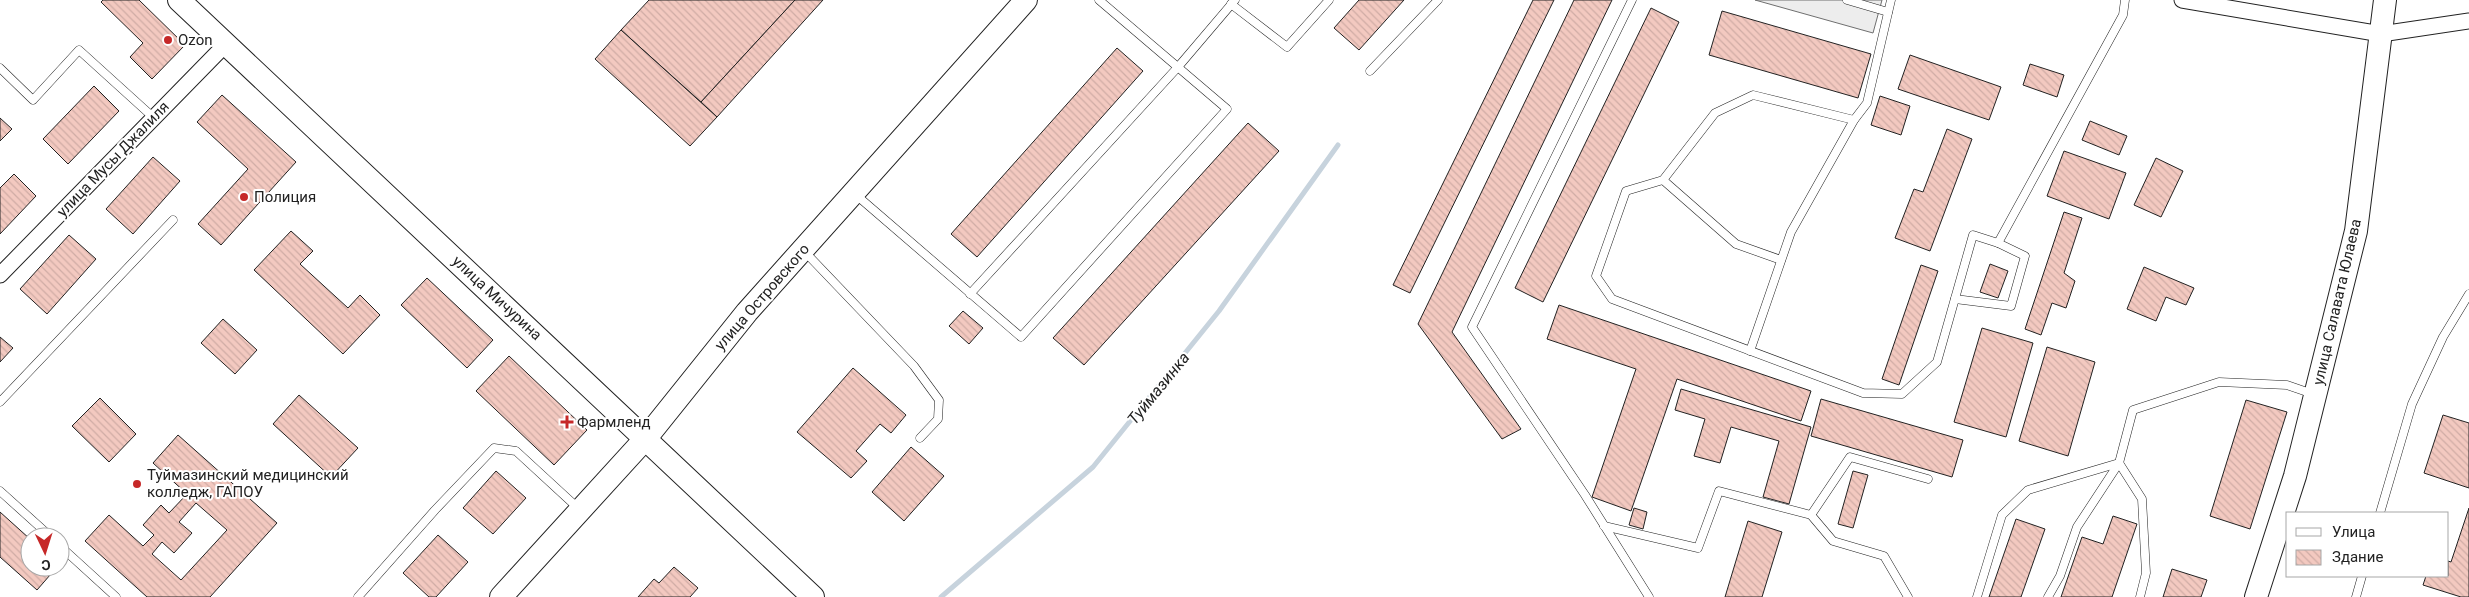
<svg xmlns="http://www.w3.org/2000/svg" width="2469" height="597" font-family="Roboto,sans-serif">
<defs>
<pattern id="building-back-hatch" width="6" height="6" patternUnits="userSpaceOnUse" patternTransform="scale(1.25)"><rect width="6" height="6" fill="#f3c9c0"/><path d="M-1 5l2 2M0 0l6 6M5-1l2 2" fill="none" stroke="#d0aca5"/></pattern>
</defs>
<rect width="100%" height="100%" fill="#fff"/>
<polygon fill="#ededed" stroke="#6f6f6f" points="1755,0 1882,0 1873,33"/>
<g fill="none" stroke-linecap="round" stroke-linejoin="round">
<polyline stroke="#c7d3dd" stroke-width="5" points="941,597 1093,467 1219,311 1338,145"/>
</g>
<g fill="url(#building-back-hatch)" stroke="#222" fill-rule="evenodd">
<polygon points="103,0 139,0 185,45 152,79 130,57 143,43 101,2"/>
<polygon points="649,0 795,0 701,102 621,30"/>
<polygon points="795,0 823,0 717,117 701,102"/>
<polygon points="1359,0 1404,0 1359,50 1334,28"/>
<polygon points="1533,0 1554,0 1410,293 1393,285"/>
<polygon points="1574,0 1612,0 1452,332 1521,429 1502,439 1418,324"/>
<polygon points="1651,8 1679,22 1543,302 1515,288"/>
<polygon points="1722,11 1871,54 1858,98 1709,55"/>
<polygon points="621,30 717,117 690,146 595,59"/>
<polygon points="1117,48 1143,71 977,257 951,234"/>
<polygon points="1910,55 2001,87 1989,120 1898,89"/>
<polygon points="2030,64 2064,75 2057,97 2023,85"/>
<polygon points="94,86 119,111 68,164 43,139"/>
<polygon points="222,95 296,162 221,245 198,224 248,169 197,122"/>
<polygon points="1880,96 1910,106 1901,135 1871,125"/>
<polygon points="0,118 12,129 0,141"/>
<polygon points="2090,121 2127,136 2119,155 2082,140"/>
<polygon points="1248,123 1279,151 1084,365 1053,338"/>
<polygon points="1947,129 1972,139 1930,251 1895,238 1914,189 1923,192"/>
<polygon points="2064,151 2126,173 2109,219 2047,196"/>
<polygon points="153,157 180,181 133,234 106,209"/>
<polygon points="2156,158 2183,171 2161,217 2134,205"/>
<polygon points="14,174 36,196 0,234 0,188"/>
<polygon points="2064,212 2082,218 2064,273 2075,281 2066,308 2052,303 2041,335 2025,329"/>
<polygon points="291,231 313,251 300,264 348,308 360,295 380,315 343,354 254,270"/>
<polygon points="69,235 96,259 47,314 20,289"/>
<polygon points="1990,264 2008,271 1998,298 1980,292"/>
<polygon points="1921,265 1938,271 1899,385 1882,379"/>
<polygon points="2144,267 2194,288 2186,305 2166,297 2156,321 2127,309"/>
<polygon points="427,278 493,340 467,368 401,305"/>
<polygon points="1559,305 1811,391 1801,421 1677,379 1631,511 1592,497 1636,369 1547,339"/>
<polygon points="963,311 983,328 969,344 949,326"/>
<polygon points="223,319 257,350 235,374 201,343"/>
<polygon points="1982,328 2033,343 2006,437 1954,422"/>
<polygon points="0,337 13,348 0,362"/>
<polygon points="2047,347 2095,362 2068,456 2019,441"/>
<polygon points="509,356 587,430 554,465 476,391"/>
<polygon points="853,368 906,415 891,433 880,424 856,451 867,461 851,478 797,432"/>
<polygon points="1681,389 1811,427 1789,504 1763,497 1779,441 1731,427 1720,463 1694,456 1705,419 1675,410"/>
<polygon points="299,395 358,448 331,477 273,424"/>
<polygon points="100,398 136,434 109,462 72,426"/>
<polygon points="1821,399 1963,440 1952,477 1811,436"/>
<polygon points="2246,400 2287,412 2250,529 2210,516"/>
<polygon points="2443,415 2469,423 2469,488 2424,473"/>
<path d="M178,435L277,523L210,597H147L85,541L109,515L143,546L154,535L143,525L161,505L169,513L187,494L153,463ZM196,503L227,530L181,580L152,554L162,542L174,553L192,533L179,522Z"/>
<polygon points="911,447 944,476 904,521 872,492"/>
<polygon points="496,471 526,498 493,534 463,508"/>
<polygon points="1853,471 1868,475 1853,528 1838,524"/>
<polygon points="1634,508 1647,512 1643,529 1629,525"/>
<polygon points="2469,508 2469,597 2461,597 2423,585 2426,576 2448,576 2448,561 2451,562"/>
<polygon points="0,512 30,539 30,567 57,567 37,590 0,557"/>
<polygon points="2113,516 2137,524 2112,597 2061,597 2082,537 2103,544"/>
<polygon points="2016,519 2045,529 2021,597 1989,597"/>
<polygon points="1748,521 1782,532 1762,597 1725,597"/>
<polygon points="438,535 468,562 436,597 429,597 403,573"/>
<polygon points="674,567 698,588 690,597 638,597 654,579 659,583"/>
<polygon points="2172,569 2207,580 2201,597 2163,597"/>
</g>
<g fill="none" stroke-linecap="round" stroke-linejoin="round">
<defs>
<g id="lane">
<polyline points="1632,0 1472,327 1585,495 1649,597"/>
<polyline points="1847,0 1888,12"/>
<polyline points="1891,0 1867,103 1854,120 1753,95 1715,113 1663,180 1626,191 1596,276 1612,299 1863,393 1902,394 1937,362 1973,235 1998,243 2123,15 2125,0"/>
<polyline points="1231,4 1287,47 1329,0"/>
<polyline points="0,68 33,100 79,50 154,118"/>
<polyline points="1370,71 1438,0"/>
<polyline points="1663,180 1736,244 1781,260"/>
<polyline points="855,194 1021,337 1227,109 1099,0"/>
<polyline points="804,251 914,366 939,400 938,419 920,438"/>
<polyline points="970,294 1178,67 1235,0"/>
<polyline points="1955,299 2011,306 2025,256 1998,243"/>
<polyline points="1750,351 1791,232 1854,120"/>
<polyline points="0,402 173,220"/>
<polyline points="2119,463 2142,499 2146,573 2140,597"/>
<polyline points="0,491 51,537"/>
<polyline points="2380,513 2412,404 2443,337 2469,294"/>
<polyline points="1811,515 1850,457 1928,479"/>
<polyline points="1604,526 1698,548 1719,491 1811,515 1833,541 1884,556 1908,597"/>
<polyline points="60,546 116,597"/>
<polyline points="358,597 435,510 494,448 516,451 579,509"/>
<polyline points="1977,597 2002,515 2028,490 2119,463"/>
<polyline points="2048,597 2060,576 2077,527 2119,463 2133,410 2219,382 2287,385 2313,394"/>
<polyline points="2356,597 2362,576"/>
</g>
<g id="street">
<polyline points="2182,0 2381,34 2469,21"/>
<polyline points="0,275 226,44"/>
</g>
<g id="secondary">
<polyline points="179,0 813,597"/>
<polyline points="501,597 646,438 747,312 1026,0"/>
<polyline points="2256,597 2295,476 2356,231 2385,0"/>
</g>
</defs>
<use href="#lane" stroke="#222" stroke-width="9"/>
<use href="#street" stroke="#222" stroke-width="17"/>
<use href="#secondary" stroke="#222" stroke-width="24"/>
<use href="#lane" stroke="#fff" stroke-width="8"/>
<use href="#street" stroke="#fff" stroke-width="15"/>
<use href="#secondary" stroke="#fff" stroke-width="22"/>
</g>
<g fill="#c62828" stroke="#fff" stroke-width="2">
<circle cx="168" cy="40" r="5"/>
<circle cx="244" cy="197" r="5"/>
<path d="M564.5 414.5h5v5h5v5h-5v5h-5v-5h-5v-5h5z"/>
<circle cx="137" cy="484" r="5"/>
</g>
<g text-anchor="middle" stroke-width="4" stroke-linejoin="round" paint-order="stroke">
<g font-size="15" fill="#222" stroke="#fff" text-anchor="start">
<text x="178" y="45">Ozon</text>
<text x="254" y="202">Полиция</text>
<text x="577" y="427">Фармленд</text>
<text x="147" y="480">Туймазинский медицинский<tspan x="147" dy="17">колледж, ГАПОУ</tspan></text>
</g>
<g font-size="15" fill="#222" stroke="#fff">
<text transform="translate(113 159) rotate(-46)" y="5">улица Мусы Джалиля</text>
<text transform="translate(762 297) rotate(-49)" y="5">улица Островского</text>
<text transform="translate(497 298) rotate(43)" y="5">улица Мичурина</text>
<text transform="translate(2337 302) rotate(-77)" y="5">улица Салавата Юлаева</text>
</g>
<g font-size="16" font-style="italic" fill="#222" stroke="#fff">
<text transform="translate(1158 388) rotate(-51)" y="6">Туймазинка</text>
</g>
</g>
<rect x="2286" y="512" width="162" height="65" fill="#ffffff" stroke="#a7a7a7"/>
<rect x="2296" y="528" width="25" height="8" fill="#ffffff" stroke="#a7a7a7"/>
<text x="2332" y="537" font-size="15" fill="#222222">Улица</text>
<rect x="2296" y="550" width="25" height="15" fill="url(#building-back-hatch)" stroke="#a7a7a7"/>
<text x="2332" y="562" font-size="15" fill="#222222">Здание</text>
<g transform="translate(45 552) rotate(176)"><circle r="24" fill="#ffffff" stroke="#a7a7a7"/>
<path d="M0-4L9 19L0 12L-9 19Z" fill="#c62828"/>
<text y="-8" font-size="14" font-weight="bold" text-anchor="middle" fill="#222222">С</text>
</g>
</svg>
